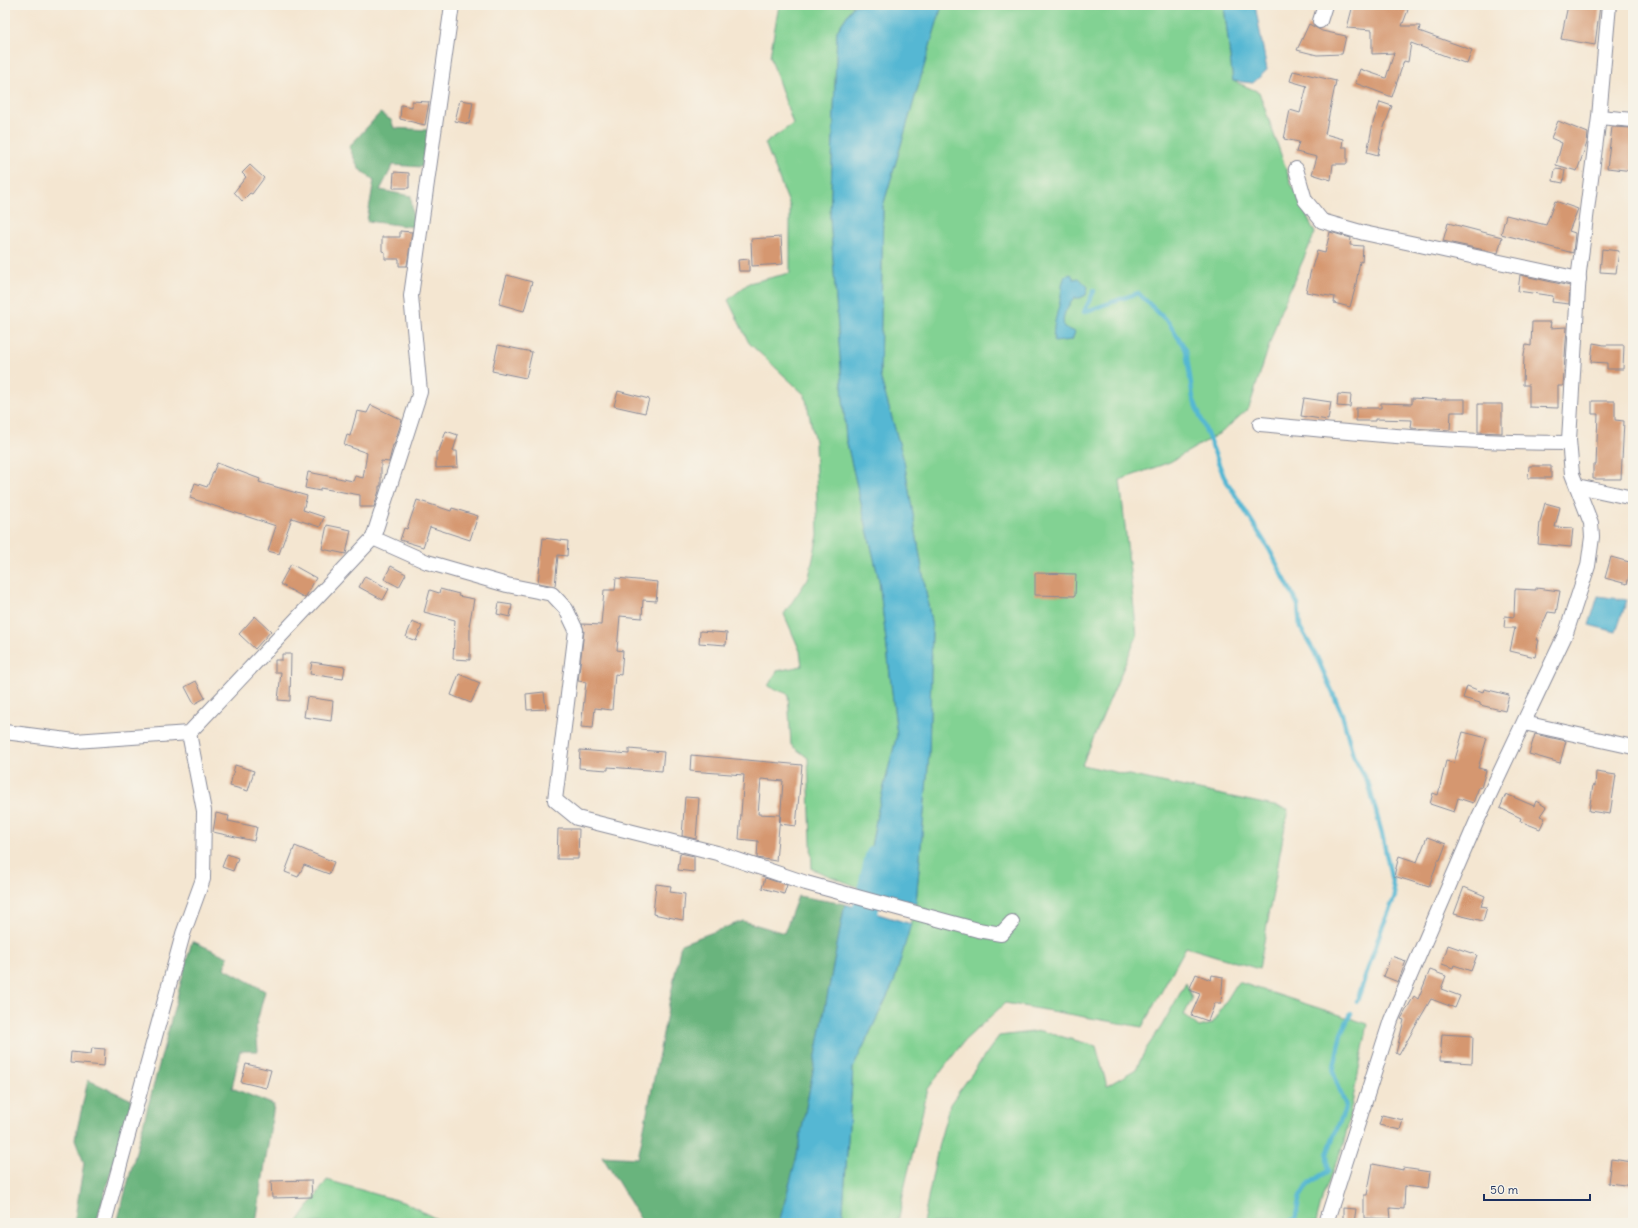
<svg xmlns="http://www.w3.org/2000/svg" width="1638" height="1228" font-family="Delius,sans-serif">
<rect width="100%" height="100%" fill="#f7f3e8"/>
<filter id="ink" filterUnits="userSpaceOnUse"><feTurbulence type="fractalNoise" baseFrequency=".025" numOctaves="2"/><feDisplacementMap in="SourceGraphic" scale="8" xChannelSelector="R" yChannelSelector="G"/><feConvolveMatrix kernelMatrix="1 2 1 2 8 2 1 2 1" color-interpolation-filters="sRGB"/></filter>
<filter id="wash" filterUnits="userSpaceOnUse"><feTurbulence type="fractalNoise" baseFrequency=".012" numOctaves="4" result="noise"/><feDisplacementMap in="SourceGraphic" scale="16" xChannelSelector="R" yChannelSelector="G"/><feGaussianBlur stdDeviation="0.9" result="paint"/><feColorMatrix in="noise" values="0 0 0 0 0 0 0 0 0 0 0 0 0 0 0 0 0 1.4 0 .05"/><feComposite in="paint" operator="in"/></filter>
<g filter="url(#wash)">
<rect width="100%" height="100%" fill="#f4e6d1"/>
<g fill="#82d293" stroke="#4e8078">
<polygon points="779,5 854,5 837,31 830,217 846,439 879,580 897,735 878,810 863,889 812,869 808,758 791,745 788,694 768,686 777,671 802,666 800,651 784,614 809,577 818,535 815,442 805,395 749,343 728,300 749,283 790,273 790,206 765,143 793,124 770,56"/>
<polygon points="942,5 1224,5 1233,81 1259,92 1291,183 1315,233 1280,312 1249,408 1222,432 1170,462 1120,480 1137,636 1082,765 1288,809 1259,969 1186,947 1142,1027 1005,1003 964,1041 928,1089 905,1185 898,1223 842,1223 853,1068 894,982 916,903 929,755 932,628 904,461 880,376 883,206"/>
<polygon points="1238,982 1368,1024 1344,1143 1323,1195 1316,1223 923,1223 939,1143 950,1104 999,1036 1041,1031 1096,1046 1107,1086 1136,1069 1146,1049 1161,1027 1186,983 1192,999 1184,1015 1199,1027 1212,1024"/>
<polygon points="327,1180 406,1203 444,1223 297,1223"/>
</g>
<g fill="#69b47d" stroke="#42726e">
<polygon points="380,113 391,120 394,128 428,130 422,167 393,165 380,190 411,196 414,227 367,221 374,180 359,169 349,147"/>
<polygon points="798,896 845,904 796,1160 779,1223 643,1223 602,1156 638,1158 681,944 743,921 784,933"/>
<polygon points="192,941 228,957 224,968 265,991 256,1026 258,1051 240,1051 232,1088 274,1105 256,1223 117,1223"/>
<polygon points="88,1080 132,1100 96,1223 74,1223 84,1163 75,1139"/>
</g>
<g fill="#54b7d3" stroke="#387398">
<polygon points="854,5 942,5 883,206 880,376 904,461 932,628 929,755 916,903 863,889 878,810 897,735 879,580 846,439 830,217 837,31"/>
<polygon points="1224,5 1255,5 1267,70 1253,83 1233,81"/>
<path d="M1071,274L1074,279L1079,278L1088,287L1086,295L1080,298H1075C1067,306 1061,316 1064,328L1075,332L1072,340L1054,342C1052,327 1057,315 1060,301C1062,292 1061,285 1065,276Z"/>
<polygon points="1598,596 1627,600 1616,632 1589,625"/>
<polygon points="845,904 911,924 894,982 853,1068 842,1223 779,1223 796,1160"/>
</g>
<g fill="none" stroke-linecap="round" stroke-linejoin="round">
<g stroke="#54b7d3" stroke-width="4.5">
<polyline points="1094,291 1084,312 1138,293 1169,323 1186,350 1193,398 1224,477 1269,549 1298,605 1300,627 1315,653 1342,714 1353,755 1369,785 1382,834 1395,896 1380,933 1357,1001"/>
<path d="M1284,1223L1295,1219C1297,1213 1298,1202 1300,1197C1306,1185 1317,1177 1328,1171L1327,1154L1346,1106L1333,1072L1341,1034L1351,1013"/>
</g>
<polyline stroke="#54b7d3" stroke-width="26" points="857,946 878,857"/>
</g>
<g id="blocks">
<g fill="#d59770">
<polygon points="1353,5 1395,5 1408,10 1402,26 1420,26 1419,31 1472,50 1467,64 1411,43 1408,62 1404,61 1392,97 1355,83 1360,69 1386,78 1394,53 1372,54 1372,30 1347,28"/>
<polygon points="1568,5 1600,5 1595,45 1561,39"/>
<polygon points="1309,24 1322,31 1346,36 1342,54 1317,55 1297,50"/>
<polygon points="1293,71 1336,81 1325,134 1343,139 1342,147 1347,147 1347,164 1333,164 1331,180 1312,174 1317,157 1296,152 1299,142 1284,139 1290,110 1300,113 1307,86 1290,81"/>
<polygon points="460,100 473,102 469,124 455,121"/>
<polygon points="412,101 429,102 425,125 400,119 401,105 412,107"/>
<polygon points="1380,102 1392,106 1383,130 1378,155 1367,152 1373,123"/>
<polygon points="1558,121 1588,133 1587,143 1577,171 1556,165 1562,143 1551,138"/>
<polygon points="1612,127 1633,128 1633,171 1607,168"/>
<polygon points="250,165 264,178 252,194 250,193 242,201 234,192 246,177 242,173"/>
<polygon points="1555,169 1565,170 1563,183 1553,181"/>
<polygon points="394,172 409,173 409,188 393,188"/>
<polygon points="1555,201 1578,209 1569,231 1575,233 1573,253 1501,234 1506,215 1546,225"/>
<polygon points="1448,223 1502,237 1498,253 1443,241"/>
<polygon points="400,231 412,232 407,266 399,266 399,259 385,259 385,252 382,251 382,237 400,237"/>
<polygon points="1330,232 1351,238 1350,245 1363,246 1362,262 1360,261 1355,289 1350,307 1334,303 1335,297 1306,292 1310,274 1317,251 1325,253"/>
<polygon points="781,237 783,264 752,266 751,239"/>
<polygon points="1602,249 1619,251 1616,273 1600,272"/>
<polygon points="749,259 749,271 739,271 738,260"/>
<polygon points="507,275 532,282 524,311 499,304"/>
<polygon points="1520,275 1570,286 1569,304 1552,302 1553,296 1518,291"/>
<polygon points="1532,322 1551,322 1550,328 1567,327 1563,386 1558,386 1558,408 1529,407 1529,385 1523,385 1524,354 1526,345 1531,346"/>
<polygon points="1593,343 1604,345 1624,345 1623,369 1607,369 1607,363 1591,362"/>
<polygon points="498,345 532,352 526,378 492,371"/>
<polygon points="618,391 649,399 645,413 614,406"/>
<polygon points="1338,394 1351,395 1350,407 1337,406"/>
<polygon points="1304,398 1331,402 1328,420 1301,416"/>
<polygon points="1412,398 1442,400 1442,399 1465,399 1465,412 1451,412 1450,430 1411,428 1412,420 1375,419 1375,421 1356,421 1356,408 1381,408 1381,403 1412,404"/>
<polygon points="1592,401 1615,401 1615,420 1624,421 1621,479 1593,479 1593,465 1596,465 1598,414 1592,414"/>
<polygon points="1478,404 1502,404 1502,433 1478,432"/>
<polygon points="371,405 402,420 394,445 393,445 389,462 381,461 381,486 379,486 379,491 374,507 360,507 360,495 320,488 320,491 305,488 308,472 353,481 355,476 363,478 367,453 344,445 347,435 350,436 357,411 367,413"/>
<polygon points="446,431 458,435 453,451 457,451 458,467 436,468 436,452 439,451"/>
<polygon points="217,463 260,479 259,482 307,496 303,510 324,517 320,527 292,518 279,554 268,551 276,526 190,498 195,483 207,487"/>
<polygon points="1529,466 1551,466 1551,478 1528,478"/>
<polygon points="417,500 451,511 452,508 478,516 470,540 430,527 423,547 400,540 404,528 407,529"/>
<polygon points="1545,503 1560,507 1555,527 1573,528 1571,547 1538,544 1540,522"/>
<polygon points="327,525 351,530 346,554 322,549"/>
<polygon points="543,538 568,541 567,556 558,555 555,586 538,583"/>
<polygon points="1611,557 1633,563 1627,584 1605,578"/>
<polygon points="291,564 316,578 305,598 280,584"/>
<polygon points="391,566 406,574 399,587 384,579"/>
<polygon points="1035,573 1076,574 1075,596 1035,595"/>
<polygon points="365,576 389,589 383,600 359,587"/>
<polygon points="616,578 658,582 656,601 643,600 642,618 620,616 617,650 623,651 621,675 615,674 612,710 595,708 593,728 581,727 586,682 578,681 584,631 582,624 601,625 604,590 615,590"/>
<polygon points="1536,588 1560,591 1556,613 1548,612 1536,640 1539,640 1535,657 1510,651 1515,628 1504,628 1505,616 1514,617 1515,589 1536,590"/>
<polygon points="440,589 459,594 458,596 474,599 469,626 470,626 470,660 453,659 455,620 424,612 430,590 439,593"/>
<polygon points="499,603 512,605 510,617 497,614"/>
<polygon points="255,616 271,631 255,649 239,634"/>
<polygon points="412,622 422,626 416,641 406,637"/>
<polygon points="700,631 727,633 726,645 699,643"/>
<polygon points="282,654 291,654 290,701 278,700 281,672 275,672 275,660 282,660"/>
<polygon points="312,662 345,667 343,679 310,674"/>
<polygon points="459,674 480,683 471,703 451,695"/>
<polygon points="196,681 205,698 194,704 185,687"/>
<polygon points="1467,686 1483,692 1484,689 1509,695 1505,711 1480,705 1480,703 1463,698"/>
<polygon points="544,692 546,709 527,710 526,694"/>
<polygon points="307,697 333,701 331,721 304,717"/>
<polygon points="1463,732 1487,738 1478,768 1486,770 1481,788 1479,787 1473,803 1458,798 1454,812 1430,804 1433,793 1438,795 1446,761 1454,763"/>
<polygon points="1535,734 1566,741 1560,763 1529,754"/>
<polygon points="629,749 664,752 662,771 608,767 608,770 579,768 580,750 629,754"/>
<polygon points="691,755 802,765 796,826 780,824 783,781 761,779 758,814 780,815 776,861 757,858 758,841 739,839 744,775 690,771"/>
<polygon points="235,765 254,771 248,791 230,786"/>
<polygon points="1596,772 1616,775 1610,814 1589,811 1593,785 1595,786"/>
<polygon points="1506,794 1534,806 1536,801 1546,807 1540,816 1545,818 1540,829 1520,821 1521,818 1500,808"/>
<polygon points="685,797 699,798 696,839 682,836"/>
<polygon points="216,813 229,816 228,821 257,827 254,841 213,832"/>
<polygon points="558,829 579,829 578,859 557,859"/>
<polygon points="1427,837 1446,844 1440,860 1438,860 1429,887 1394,876 1399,856 1417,862"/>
<polygon points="295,846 334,862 329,874 304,865 298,877 285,872"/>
<polygon points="680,853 694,856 694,872 678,870"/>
<polygon points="227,854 238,858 233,871 222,867"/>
<polygon points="765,878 787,885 784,894 762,888"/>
<polygon points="656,884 671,886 670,892 685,894 683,920 653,914"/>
<polygon points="1464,887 1485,896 1481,906 1487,907 1483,921 1454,914"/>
<polygon points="1448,945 1477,955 1471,971 1454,965 1453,968 1442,964"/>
<polygon points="1391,956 1406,961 1398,982 1383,976"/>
<polygon points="1430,970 1446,976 1441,989 1460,996 1455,1008 1431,999 1399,1055 1396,1053 1404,1020 1401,1019 1414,996 1418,999"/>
<polygon points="1196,974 1211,980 1212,975 1223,977 1221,1003 1215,1003 1208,1021 1191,1015 1200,994 1189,990"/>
<polygon points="1442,1034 1473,1036 1472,1063 1440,1061"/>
<polygon points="92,1048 105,1049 104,1066 70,1063 71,1052 91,1054"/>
<polygon points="246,1064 271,1070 266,1088 241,1082"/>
<polygon points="1382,1115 1403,1120 1400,1130 1379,1125"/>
<polygon points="1611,1159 1633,1162 1633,1186 1608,1183"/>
<polygon points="1373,1164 1403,1170 1403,1168 1430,1172 1428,1189 1405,1186 1404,1209 1390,1208 1391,1219 1364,1218 1364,1195 1367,1195"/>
<polygon points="311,1180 312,1197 272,1198 271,1181"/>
<polygon points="1343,1208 1356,1209 1354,1223 1343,1223"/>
</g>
</g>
</g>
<g filter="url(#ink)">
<use href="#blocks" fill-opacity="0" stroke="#888a98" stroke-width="1"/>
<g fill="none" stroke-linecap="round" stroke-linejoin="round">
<defs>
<g id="street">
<polyline points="1320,21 1325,5"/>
<polyline points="1599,117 1633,120"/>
<polyline points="1296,169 1305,200 1322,221 1364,233 1579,279"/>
<path d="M1260,424C1363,434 1466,443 1569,443"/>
<polyline points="1577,486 1633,498"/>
<polyline points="373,538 427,562 507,585 552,594 566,609 576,630 555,800 577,818 717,853 806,883 978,930 1001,934 1012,922"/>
<polyline points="1524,723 1633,747"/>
<polyline points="5,732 75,741 189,733 373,538 420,392 411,296 452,5"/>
<polyline points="104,1223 183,934 203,879 204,811 189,733"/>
<polyline points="1326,1223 1391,1020 1476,823 1566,633 1588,566 1592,537 1591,523 1572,474 1569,440 1579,272 1599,117 1609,5"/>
</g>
</defs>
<use href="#street" stroke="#888a98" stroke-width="16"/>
<use href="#street" stroke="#fff" stroke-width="14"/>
</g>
</g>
<rect width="1638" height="1228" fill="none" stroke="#f7f3e8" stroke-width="20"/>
<path d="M1484 1194v6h106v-6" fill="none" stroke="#1b2f5e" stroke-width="2"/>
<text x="1490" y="1194" font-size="12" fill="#1b2f5e" stroke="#f7f3e8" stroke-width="3" paint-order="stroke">50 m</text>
</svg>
